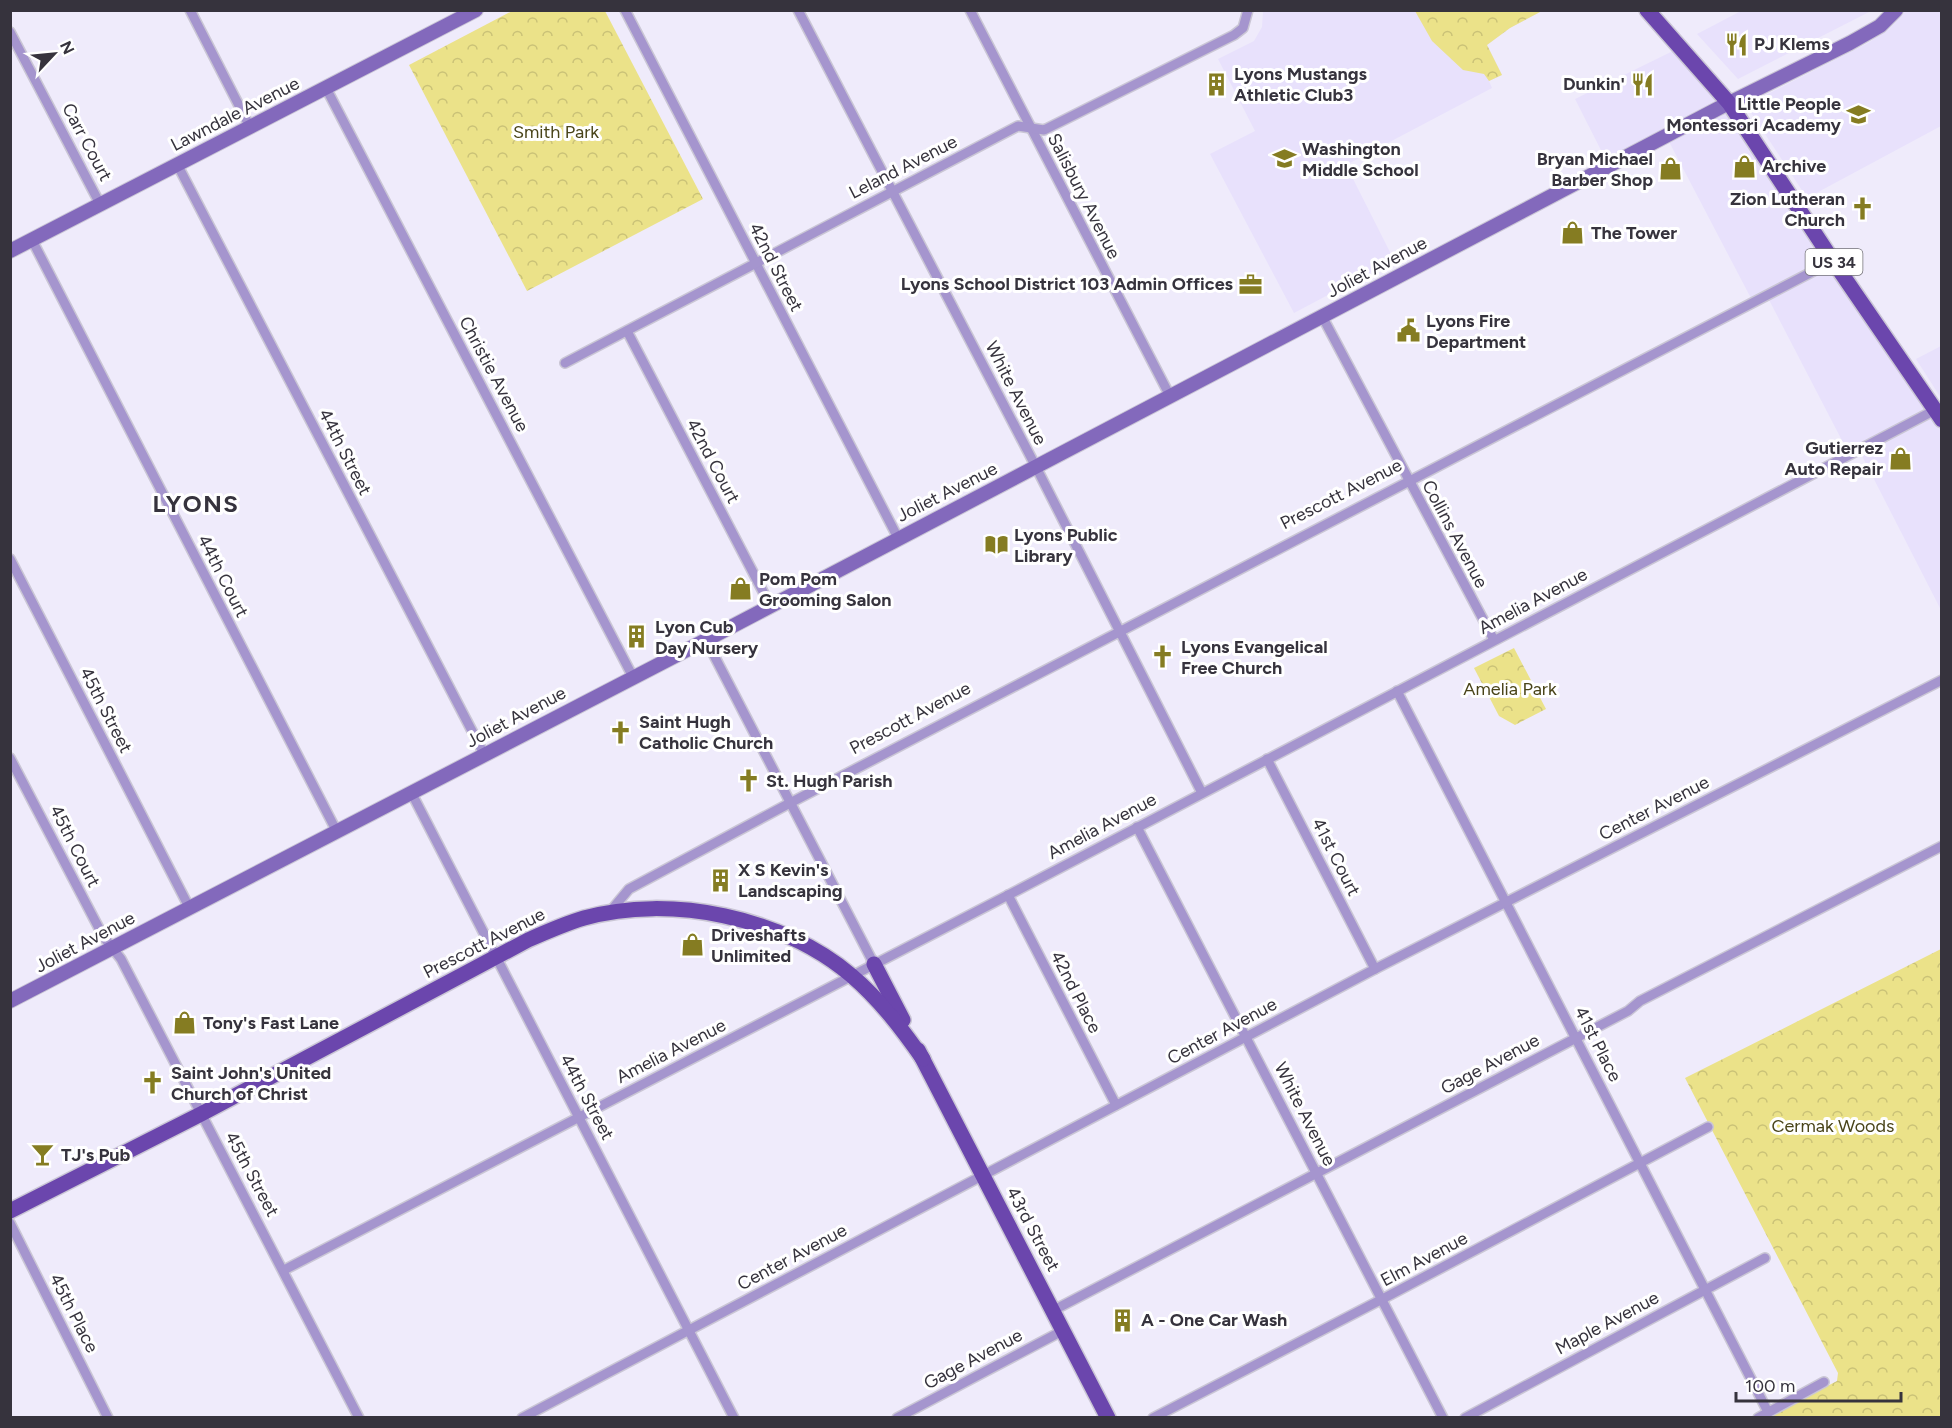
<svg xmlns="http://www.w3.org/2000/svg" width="1952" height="1428" font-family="Figtree,sans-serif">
<defs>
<pattern id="park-crowns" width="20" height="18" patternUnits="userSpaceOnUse" patternTransform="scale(1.5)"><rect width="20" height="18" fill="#ebe289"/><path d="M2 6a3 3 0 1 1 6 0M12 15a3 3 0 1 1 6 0" fill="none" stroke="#cac277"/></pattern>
</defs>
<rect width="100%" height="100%" fill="#efebfb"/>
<g fill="#e8e1fc">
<polygon points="1263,11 1542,11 1510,28 1487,45 1502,75 1489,81 1492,88 1346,165 1394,260 1294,313 1210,154 1255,131 1218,59 1254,41 1262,27"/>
<polygon points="1741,11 1741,10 1871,11 1738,79 1697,34"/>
<polygon points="1905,11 1941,11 1941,126 1807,198 1746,105 1868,43 1890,28"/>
<polygon points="1677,49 1728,107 1941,424 1941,610 1859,450 1849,454 1767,296 1753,302 1666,136 1609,166 1575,99"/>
<polygon points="1941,346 1941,398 1916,359"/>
</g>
<g fill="url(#park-crowns)">
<polygon points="514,10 605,11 703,199 527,291 409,65"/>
<polygon points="1415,11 1542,11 1510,28 1487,45 1502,75 1489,81 1484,74 1463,70 1432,41"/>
<polygon points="1514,648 1546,709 1515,725 1499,716 1474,668"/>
<polygon points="1941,949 1941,1417 1768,1417 1837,1381 1838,1373 1685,1078"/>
</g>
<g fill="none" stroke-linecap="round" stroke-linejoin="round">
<defs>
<g id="street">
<polyline points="190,10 250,127"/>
<polyline points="625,10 898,538"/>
<polyline points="798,10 1036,467 1202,793"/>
<polyline points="970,10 1170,396"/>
<polyline points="10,32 100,204"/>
<polyline points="326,88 633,677"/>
<polyline points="177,164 484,754"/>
<polyline points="32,240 336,830"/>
<polyline points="1322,316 1494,640"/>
<polyline points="627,331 770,605"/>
<polyline points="565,363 1018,126 1044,130 1234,35 1243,28 1248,10"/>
<polyline points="10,559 189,907"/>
<polyline points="706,640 874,964"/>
<polyline points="1397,691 1768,1412"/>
<polyline points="10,758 103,936 121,959 359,1418"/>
<polyline points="1267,759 1375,969"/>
<polyline points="411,792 734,1418"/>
<polyline points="1137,827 1443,1418"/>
<polyline points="1008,895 1116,1105"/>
<polyline points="609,913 629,889 790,803 1833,261"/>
<polyline points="10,1223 108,1418"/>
<polyline points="284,1270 1018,890 1935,410"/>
<polyline points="1054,1310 1628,1011 1640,1001 1942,846"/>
<polyline points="522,1418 1375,969 1942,680"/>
<polyline points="897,1418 1064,1330"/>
<polyline points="1153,1418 1392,1294 1708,1127"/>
<polyline points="1465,1418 1765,1258"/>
<polyline points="1758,1418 1824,1382"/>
</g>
<g id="secondary">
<polyline points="10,251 476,10"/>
<polyline points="10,1001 706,640 1719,108 1850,43 1880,26 1896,10"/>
</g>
<g id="primary">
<polyline points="1647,10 1729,103 1833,261 1942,420"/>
<polyline points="874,964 903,1020"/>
<polyline points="918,1050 1108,1418"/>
<path d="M10,1211L201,1114L528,940C546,932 564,924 584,918C670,894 783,917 852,976C880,1000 902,1029 923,1059"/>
</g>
</defs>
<use href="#street" stroke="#cac6d5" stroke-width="12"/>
<use href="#secondary" stroke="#cac6d5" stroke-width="16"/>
<use href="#primary" stroke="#cac6d5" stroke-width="18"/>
<use href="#street" stroke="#a595ce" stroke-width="9"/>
<use href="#secondary" stroke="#8369bc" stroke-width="14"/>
<use href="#primary" stroke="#6b46ad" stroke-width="15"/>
</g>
<defs>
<symbol id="restaurant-bare" viewBox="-9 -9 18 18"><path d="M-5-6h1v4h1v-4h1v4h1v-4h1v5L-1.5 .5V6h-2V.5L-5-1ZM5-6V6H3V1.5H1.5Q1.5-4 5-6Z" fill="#857c22" stroke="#fff" stroke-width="2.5" paint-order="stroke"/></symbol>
<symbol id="building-bare" viewBox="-9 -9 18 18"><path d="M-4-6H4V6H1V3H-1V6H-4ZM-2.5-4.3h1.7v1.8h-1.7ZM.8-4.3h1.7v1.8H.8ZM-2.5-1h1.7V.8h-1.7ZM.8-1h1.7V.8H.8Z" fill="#857c22" stroke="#fff" stroke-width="2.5" paint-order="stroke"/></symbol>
<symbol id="school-bare" viewBox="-9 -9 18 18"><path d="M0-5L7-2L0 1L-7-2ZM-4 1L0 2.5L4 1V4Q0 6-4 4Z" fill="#857c22" stroke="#fff" stroke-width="2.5" paint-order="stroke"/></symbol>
<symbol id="shop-bare" viewBox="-9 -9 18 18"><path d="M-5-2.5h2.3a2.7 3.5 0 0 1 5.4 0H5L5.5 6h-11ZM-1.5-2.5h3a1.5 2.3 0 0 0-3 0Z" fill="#857c22" stroke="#fff" stroke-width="2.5" paint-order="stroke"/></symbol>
<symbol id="church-bare" viewBox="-9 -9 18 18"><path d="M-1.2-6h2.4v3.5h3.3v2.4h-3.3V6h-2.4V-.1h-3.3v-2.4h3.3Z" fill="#857c22" stroke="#fff" stroke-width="2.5" paint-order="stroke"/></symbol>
<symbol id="office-bare" viewBox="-9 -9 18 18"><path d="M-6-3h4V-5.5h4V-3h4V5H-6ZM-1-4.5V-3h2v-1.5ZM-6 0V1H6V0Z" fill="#857c22" stroke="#fff" stroke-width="2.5" paint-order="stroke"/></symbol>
<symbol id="civic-bare" viewBox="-9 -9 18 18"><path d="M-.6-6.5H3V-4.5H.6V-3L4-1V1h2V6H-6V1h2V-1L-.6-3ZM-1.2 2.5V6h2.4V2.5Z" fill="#857c22" stroke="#fff" stroke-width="2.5" paint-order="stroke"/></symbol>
<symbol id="library-bare" viewBox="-9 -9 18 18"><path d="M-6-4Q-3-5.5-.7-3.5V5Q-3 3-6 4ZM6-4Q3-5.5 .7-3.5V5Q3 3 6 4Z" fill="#857c22" stroke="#fff" stroke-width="2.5" paint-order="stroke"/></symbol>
<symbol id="bar-bare" viewBox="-9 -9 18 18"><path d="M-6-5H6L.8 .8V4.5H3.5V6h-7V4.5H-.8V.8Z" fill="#857c22" stroke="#fff" stroke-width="2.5" paint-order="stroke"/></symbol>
</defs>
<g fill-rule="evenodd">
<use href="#restaurant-bare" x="1720" y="28" width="33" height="33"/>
<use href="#building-bare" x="1200" y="68" width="33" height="33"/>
<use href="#restaurant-bare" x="1626" y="68" width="33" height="33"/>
<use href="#school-bare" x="1842" y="98" width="33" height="33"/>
<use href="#school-bare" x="1268" y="142" width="33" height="33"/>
<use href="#shop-bare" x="1728" y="150" width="33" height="33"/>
<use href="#shop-bare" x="1654" y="152" width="33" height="33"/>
<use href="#church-bare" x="1846" y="192" width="33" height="33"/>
<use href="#shop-bare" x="1556" y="216" width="33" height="33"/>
<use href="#office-bare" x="1234" y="268" width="33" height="33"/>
<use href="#civic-bare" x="1392" y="314" width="33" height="33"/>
<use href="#shop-bare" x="1884" y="442" width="33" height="33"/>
<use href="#library-bare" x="980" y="528" width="33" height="33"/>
<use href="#shop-bare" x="724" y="572" width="33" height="33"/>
<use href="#building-bare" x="620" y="620" width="33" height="33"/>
<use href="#church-bare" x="1146" y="640" width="33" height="33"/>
<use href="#church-bare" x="604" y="716" width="33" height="33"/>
<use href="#church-bare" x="732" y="764" width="33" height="33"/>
<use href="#building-bare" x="704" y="864" width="33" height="33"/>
<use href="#shop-bare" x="676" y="928" width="33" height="33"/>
<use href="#shop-bare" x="168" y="1006" width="33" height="33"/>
<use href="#church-bare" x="136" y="1066" width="33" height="33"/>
<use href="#bar-bare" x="26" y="1138" width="33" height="33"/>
<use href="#building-bare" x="1106" y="1304" width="33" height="33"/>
</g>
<g text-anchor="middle" stroke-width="6" stroke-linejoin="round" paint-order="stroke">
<rect fill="#fff" stroke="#727077" stroke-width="1.5" x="1805.5" y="249" width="57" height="26" rx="4.5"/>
<g font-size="16" font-weight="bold" fill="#36333d">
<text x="1834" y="268">US 34</text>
</g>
<g font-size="18" font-weight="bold" fill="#36333d" stroke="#fff" text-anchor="start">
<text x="1754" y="50">PJ Klems</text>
<text x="1234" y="80">Lyons Mustangs<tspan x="1234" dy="21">Athletic Club3</tspan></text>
<text x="1625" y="90" text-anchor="end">Dunkin'</text>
<text x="1841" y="110" text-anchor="end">Little People<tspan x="1841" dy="21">Montessori Academy</tspan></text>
<text x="1302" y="155">Washington<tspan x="1302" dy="21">Middle School</tspan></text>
<text x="1653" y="165" text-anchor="end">Bryan Michael<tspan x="1653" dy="21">Barber Shop</tspan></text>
<text x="1762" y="172">Archive</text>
<text x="1845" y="205" text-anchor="end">Zion Lutheran<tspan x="1845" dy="21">Church</tspan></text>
<text x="1591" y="239">The Tower</text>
<text x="1233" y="290" text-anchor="end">Lyons School District 103 Admin Offices</text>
<text x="1426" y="327">Lyons Fire<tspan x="1426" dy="21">Department</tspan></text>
<text x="1883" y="454" text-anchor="end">Gutierrez<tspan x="1883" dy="21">Auto Repair</tspan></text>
<text x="1014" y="541">Lyons Public<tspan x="1014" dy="21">Library</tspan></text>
<text x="759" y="585">Pom Pom<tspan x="759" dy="21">Grooming Salon</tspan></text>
<text x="655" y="633">Lyon Cub<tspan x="655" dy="21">Day Nursery</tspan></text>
<text x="1181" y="653">Lyons Evangelical<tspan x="1181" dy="21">Free Church</tspan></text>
<text x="639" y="728">Saint Hugh<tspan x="639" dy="21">Catholic Church</tspan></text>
<text x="766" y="787">St. Hugh Parish</text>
<text x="738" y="876">X S Kevin's<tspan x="738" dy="21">Landscaping</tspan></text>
<text x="711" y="941">Driveshafts<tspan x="711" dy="21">Unlimited</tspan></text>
<text x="203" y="1029">Tony's Fast Lane</text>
<text x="171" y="1079">Saint John's United<tspan x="171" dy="21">Church of Christ</tspan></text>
<text x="61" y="1161">TJ's Pub</text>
<text x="1141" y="1326">A - One Car Wash</text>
</g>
<g font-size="18" fill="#36333d" stroke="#fff">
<text transform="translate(235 114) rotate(-27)" y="6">Lawndale Avenue</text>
<text transform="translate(87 142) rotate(62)" y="6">Carr Court</text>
<text transform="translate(903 167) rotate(-27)" y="6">Leland Avenue</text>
<text transform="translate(1084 196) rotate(63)" y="6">Salisbury Avenue</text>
<text transform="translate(776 267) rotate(63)" y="6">42nd Street</text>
<text transform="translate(1377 267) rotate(-28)" y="6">Joliet Avenue</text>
<text transform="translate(494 374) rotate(62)" y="6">Christie Avenue</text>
<text transform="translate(1016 393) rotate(63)" y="6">White Avenue</text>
<text transform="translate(345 452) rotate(63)" y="6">44th Street</text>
<text transform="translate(713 461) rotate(62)" y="6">42nd Court</text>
<text transform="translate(947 492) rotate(-27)" y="6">Joliet Avenue</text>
<text transform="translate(1341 494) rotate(-27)" y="6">Prescott Avenue</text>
<text transform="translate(1455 534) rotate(62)" y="6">Collins Avenue</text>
<text transform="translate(223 576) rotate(63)" y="6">44th Court</text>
<text transform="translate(1533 601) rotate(-28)" y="6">Amelia Avenue</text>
<text transform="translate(106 710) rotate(63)" y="6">45th Street</text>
<text transform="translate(516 717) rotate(-28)" y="6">Joliet Avenue</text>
<text transform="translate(910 718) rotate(-28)" y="6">Prescott Avenue</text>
<text transform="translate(1654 808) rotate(-27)" y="6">Center Avenue</text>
<text transform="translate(1102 826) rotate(-28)" y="6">Amelia Avenue</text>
<text transform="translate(75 846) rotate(63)" y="6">45th Court</text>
<text transform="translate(1336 857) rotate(63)" y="6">41st Court</text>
<text transform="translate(85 942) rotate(-28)" y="6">Joliet Avenue</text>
<text transform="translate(484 943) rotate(-27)" y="6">Prescott Avenue</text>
<text transform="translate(1076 992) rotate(63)" y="6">42nd Place</text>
<text transform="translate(1222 1031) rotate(-28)" y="6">Center Avenue</text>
<text transform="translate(1598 1044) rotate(63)" y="6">41st Place</text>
<text transform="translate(671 1051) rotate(-27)" y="6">Amelia Avenue</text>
<text transform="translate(1490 1064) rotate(-28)" y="6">Gage Avenue</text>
<text transform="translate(587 1097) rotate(62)" y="6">44th Street</text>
<text transform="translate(1305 1114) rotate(63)" y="6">White Avenue</text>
<text transform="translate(252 1174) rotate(62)" y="6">45th Street</text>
<text transform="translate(1033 1229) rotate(62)" y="6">43rd Street</text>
<text transform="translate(792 1257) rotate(-28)" y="6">Center Avenue</text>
<text transform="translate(1424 1259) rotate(-28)" y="6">Elm Avenue</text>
<text transform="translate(74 1313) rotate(63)" y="6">45th Place</text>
<text transform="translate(1607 1323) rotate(-28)" y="6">Maple Avenue</text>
<text transform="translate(973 1359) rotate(-28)" y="6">Gage Avenue</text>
</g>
<g font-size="18" fill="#494419" stroke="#fff">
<text x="556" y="138">Smith Park</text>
<text x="1510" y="695">Amelia Park</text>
<text x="1833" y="1132">Cermak Woods</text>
</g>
<g font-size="24" font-weight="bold" letter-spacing="1.5" fill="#36333d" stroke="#fff">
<text x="196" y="512">LYONS</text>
</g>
</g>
<rect width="1952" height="1428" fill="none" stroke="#36333d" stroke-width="24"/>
<g transform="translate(54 54) rotate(64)" stroke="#ffffff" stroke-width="4.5" paint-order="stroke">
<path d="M0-4.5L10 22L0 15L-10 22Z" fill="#36333d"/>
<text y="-9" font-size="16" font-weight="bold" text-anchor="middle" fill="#36333d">N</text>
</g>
<path d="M1736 1392v9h165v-9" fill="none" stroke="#36333d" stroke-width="3"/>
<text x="1745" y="1392" font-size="18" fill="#36333d" stroke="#ffffff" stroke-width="4.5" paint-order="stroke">100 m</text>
</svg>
